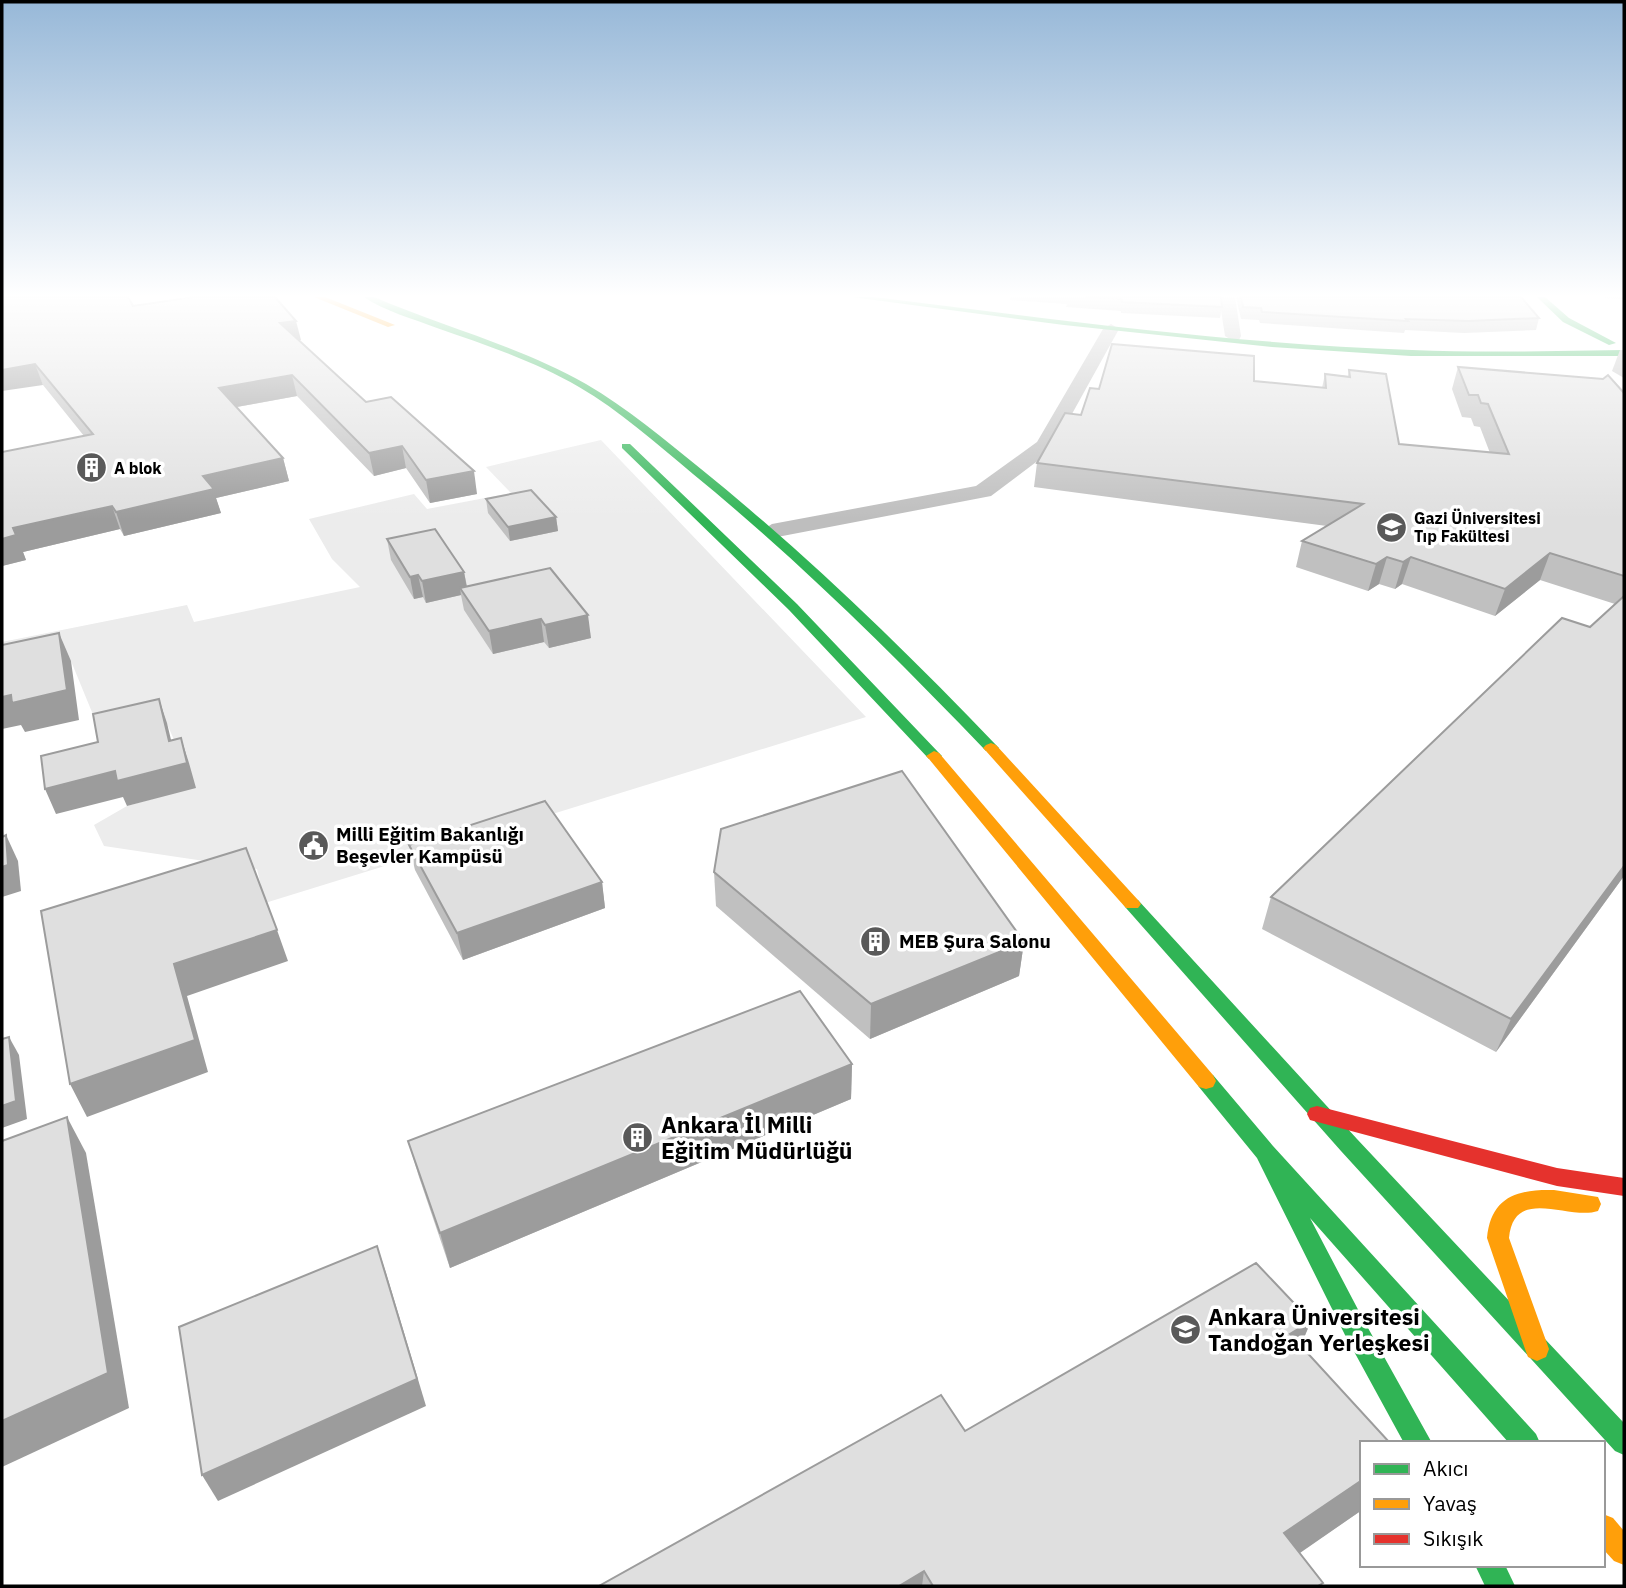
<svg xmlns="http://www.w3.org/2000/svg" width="1626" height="1588" font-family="'IBM Plex Sans',sans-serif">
<rect width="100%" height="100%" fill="#fff"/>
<polygon fill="#ececec" points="601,440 866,717 265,903 257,869 104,846 94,825 127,806 195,787 167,724 103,739 71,661 2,676 2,642 187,605 194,622 360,587 332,559 309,519 414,494 427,509 511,493 486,467"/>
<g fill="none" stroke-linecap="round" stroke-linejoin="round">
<g fill="#bebebe" fill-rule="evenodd">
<polygon points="1219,297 1235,297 1241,336 1239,340 1233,341 1225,336"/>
<polygon points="1111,324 1119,329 1052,450 991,496 772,538 761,531 772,524 976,486 1037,442 1103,329"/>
</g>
<g fill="#30b455" fill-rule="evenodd">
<path d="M364,297H374C444,327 519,346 586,384C627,408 664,439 701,469C806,554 903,648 996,745L999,748L996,751H986C893,654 797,559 693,474C656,443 620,411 579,387C534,361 486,345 437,328C414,319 384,311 364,297Z"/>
<path d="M852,297H874C1053,319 1232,344 1412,350C1483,353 1553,351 1624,350V356H1411L1272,347L1064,325Z"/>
<polygon points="1537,297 1545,297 1569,318 1616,343 1609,345 1563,322"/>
<polygon points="622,444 630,444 797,604 939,753 942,756 939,759 929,759 789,610 622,448"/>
<polygon points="1132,898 1138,900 1357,1139 1624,1423 1624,1455 1615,1451 1341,1151 1126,908 1123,904 1126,900"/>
<polygon points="1206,1073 1213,1075 1273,1146 1536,1434 1540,1443 1509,1443 1310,1218 1363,1319 1432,1443 1404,1443 1345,1335 1257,1158 1199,1087 1196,1081 1199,1075"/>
<polygon points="1475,1565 1505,1565 1515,1586 1485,1586"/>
</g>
<g fill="#ff9f0a" fill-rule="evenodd">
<polygon points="314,297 325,297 395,325 388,327"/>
<polygon points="991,743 996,745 1138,900 1141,904 1138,908 1126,908 986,751 983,748 986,745"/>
<polygon points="934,751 939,753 1213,1075 1216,1081 1213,1087 1206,1089 1199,1087 929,759 926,756"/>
<path d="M1554,1190L1598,1197L1601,1204L1598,1211C1569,1221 1514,1185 1509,1238L1549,1349L1546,1357L1537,1361L1528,1357L1525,1349L1487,1238C1491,1197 1517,1189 1554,1190Z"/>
<polygon points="1603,1514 1613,1518 1624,1531 1624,1565 1614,1561 1603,1549"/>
</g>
<polygon fill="#e5322d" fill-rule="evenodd" points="1317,1106 1557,1168 1624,1178 1624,1196 1557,1186 1310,1120 1307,1114 1310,1108"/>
</g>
<g fill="#c0c0c0">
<polygon points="2,297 133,306 301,340 299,340 366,402 477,494 430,503 406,468 374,476 297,396 237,407 283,458 289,481 216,498 221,513 124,536 120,529 23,552 26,560 2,566 2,452 84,436 43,385"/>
<polygon points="1010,297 1221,297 1222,307 1220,318 1121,313 1121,311 1066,307 1067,304 1010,300"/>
<polygon points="1236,297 1521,297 1539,318 1536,330 1464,333 1405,330 1404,333 1260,323 1259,320 1241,319"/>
<polygon points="1591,297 1624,297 1624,299"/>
<polygon points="1620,350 1624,350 1624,378 1612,371"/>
<polygon points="1458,367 1624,393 1624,876 1496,1052 1262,929 1271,897 1590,627 1615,604 1540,580 1495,616 1402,584 1395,589 1379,584 1368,591 1296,567 1302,541 1327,526 1034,487 1037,463 1081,415 1099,389 1254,381 1322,388 1325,374 1348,376 1349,370 1399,444 1490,453 1480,427 1474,426 1471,418 1462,417 1452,389"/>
<polygon points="486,499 556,517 558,531 510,541 488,513"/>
<polygon points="387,539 464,572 467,586 591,638 549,648 544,642 493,654 464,610 461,595 426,603 423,597 414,599 391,560"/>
<polygon points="409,845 602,882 605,908 463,960 415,870"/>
<polygon points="714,872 1024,942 1019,976 870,1039 716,906"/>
<polygon points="852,1064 851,1099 450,1268 419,1177 408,1141"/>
<polygon points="1311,1321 1301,1345 1362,1510 1299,1553 1323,1583 1321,1586 599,1586 965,1431"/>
</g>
<g fill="#9c9c9c">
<polygon points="296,321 301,340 285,342 280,323"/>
<polygon points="35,364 43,385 2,391 2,370"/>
<polygon points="292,375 297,396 225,409 219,388"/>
<polygon points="402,446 406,468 374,476 369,453"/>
<polygon points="283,458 289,481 216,498 221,513 124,536 116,512 203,476"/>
<polygon points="474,471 477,494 430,503 426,480"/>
<polygon points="112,506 120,529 23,552 26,560 2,566 2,539 13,528"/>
<polygon points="556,517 558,531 510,541 508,527"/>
<polygon points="1550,553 1540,580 1495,616 1505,589"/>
<polygon points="1387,557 1379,584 1368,591 1376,564"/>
<polygon points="1411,557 1402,584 1395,589 1403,562"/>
<polygon points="464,572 468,594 460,588 461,595 426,603 422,581"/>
<polygon points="418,575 423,597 414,599 410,577"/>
<polygon points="588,615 591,638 549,648 545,625"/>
<polygon points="541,619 544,642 493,654 489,631"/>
<polygon points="59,633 71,661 79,720 25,732 21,725 2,729 2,697 11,695"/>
<polygon points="159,699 167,723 177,765 181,738 189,763 196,788 127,806 123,797 56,814 45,789 169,741"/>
<polygon points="2,812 5,865 2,859"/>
<polygon points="6,835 18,861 21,891 2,897 2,867"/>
<polygon points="1624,866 1624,876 1496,1052 1511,1019"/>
<polygon points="602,882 605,908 463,960 457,933"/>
<polygon points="277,930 288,961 187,996 208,1072 87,1117 70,1084 174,964"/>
<polygon points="1024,942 1019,976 870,1039 871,1004"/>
<polygon points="9,1037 19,1055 27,1119 2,1128 2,1106"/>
<polygon points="852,1064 851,1099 450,1268 440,1233"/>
<polygon points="67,1117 86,1153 129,1408 2,1467 2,1421"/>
<polygon points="377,1246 386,1273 426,1406 218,1501 202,1475"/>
<polygon points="1311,1321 1290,1371 1290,1334"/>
<polygon points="1362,1480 1362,1510 1261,1580 1284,1533"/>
<polygon points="924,1571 922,1586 899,1586"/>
</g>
<g fill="#dfdfdf" stroke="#9c9c9c" stroke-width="2">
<polygon points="2,297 128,297 133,306 194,297 275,297 296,321 280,323 366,402 391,397 474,471 426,480 402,446 369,453 292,375 219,388 283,458 203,476 214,489 116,512 112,506 13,528 16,535 2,539 2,452 93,434 35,364 2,370"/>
<polygon points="1086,297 1221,297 1222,307 1122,302 1122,299"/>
<polygon points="1241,297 1521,297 1539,318 1468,321 1406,319 1408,321 1262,312 1261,308 1243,307"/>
<polygon points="1112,344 1254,356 1254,381 1326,388 1325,374 1350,377 1349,370 1386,374 1399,444 1509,454 1488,404 1481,403 1478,395 1469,395 1458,367 1603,379 1608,375 1624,393 1624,576 1550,553 1505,589 1411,557 1403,562 1387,557 1376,564 1302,541 1363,504 1037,463 1065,413 1081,415 1090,388 1099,389"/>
<polygon points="531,490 556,517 508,527 486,499"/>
<polygon points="435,529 464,572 422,581 418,575 410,577 387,539"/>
<polygon points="550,568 588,615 545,625 541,619 489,631 460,588"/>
<polygon points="1624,596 1624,866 1511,1019 1271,897 1562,618 1590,627"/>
<polygon points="59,633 67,690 12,703 11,695 2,697 2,645"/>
<polygon points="159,699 169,741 181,738 187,763 117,781 115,771 45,789 41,756 98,742 93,714"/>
<polygon points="902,771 1024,942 871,1004 714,872 721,829"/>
<polygon points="545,801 602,882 457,933 409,845"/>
<polygon points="6,835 8,865 2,867 2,837"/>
<polygon points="246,848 277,930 174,964 195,1040 70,1084 41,911"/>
<polygon points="800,991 852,1064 440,1233 408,1141"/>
<polygon points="9,1037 16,1101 2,1106 2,1039"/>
<polygon points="67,1117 108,1373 2,1421 2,1141"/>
<polygon points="377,1246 417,1379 202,1475 179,1327"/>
<polygon points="1256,1263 1311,1321 1290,1334 1390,1443 1362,1443 1362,1480 1284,1533 1323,1583 1318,1586 933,1586 924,1571 899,1586 599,1586 941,1395 965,1431"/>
</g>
<linearGradient id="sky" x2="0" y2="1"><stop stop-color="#97b8d8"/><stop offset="0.57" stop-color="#fff"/><stop offset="1" stop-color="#fff" stop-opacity="0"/></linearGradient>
<rect width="1626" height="519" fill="url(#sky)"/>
<defs>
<symbol id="building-disc" viewBox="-11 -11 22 22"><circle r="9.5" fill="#595959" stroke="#fff"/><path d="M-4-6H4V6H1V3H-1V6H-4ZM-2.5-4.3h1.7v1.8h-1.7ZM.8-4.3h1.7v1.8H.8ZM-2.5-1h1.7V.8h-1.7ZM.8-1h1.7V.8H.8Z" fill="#fff"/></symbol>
<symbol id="university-disc" viewBox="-11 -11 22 22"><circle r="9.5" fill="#595959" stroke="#fff"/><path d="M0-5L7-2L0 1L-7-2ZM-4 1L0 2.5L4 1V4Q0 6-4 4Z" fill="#fff"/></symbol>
<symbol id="civic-disc" viewBox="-11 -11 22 22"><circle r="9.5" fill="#595959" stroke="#fff"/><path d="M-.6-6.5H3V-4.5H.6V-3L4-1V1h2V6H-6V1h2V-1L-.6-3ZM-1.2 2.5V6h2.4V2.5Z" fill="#fff"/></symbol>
</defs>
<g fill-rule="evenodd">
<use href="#building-disc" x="74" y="450" width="35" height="35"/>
<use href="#university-disc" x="1374" y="510" width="35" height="35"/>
<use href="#civic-disc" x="296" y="828" width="35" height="35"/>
<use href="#building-disc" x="858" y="924" width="35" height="35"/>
<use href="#building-disc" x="620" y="1120" width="35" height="35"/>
<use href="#university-disc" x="1168" y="1312" width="35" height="35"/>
</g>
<g text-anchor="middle" stroke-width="7" stroke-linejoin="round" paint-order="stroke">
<g font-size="16" font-weight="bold" fill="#000" stroke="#fff" text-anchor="start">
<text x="114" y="474">A blok</text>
<text x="1414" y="524">Gazi Üniversitesi<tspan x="1414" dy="18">Tıp Fakültesi</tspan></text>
</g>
<g font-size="19" font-weight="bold" fill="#000" stroke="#fff" text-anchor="start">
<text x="336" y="841">Milli Eğitim Bakanlığı<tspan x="336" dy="22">Beşevler Kampüsü</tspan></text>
<text x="899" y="948">MEB Şura Salonu</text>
</g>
<g font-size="23" font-weight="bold" fill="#000" stroke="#fff" text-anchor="start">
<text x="661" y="1133">Ankara İl Milli<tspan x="661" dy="26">Eğitim Müdürlüğü</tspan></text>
<text x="1208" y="1325">Ankara Üniversitesi<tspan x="1208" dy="26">Tandoğan Yerleşkesi</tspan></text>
</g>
</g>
<rect width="1626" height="1588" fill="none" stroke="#000000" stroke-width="7"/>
<rect x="1360" y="1441" width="245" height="126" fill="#ffffff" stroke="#999999" stroke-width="2"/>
<rect x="1374" y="1464" width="35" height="10" fill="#30b455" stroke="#999999" stroke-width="2"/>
<text x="1423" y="1476" font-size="21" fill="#000000">Akıcı</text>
<rect x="1374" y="1499" width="35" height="10" fill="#ff9f0a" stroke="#999999" stroke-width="2"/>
<text x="1423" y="1511" font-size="21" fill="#000000">Yavaş</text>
<rect x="1374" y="1534" width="35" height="10" fill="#e5322d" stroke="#999999" stroke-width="2"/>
<text x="1423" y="1546" font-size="21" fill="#000000">Sıkışık</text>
</svg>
